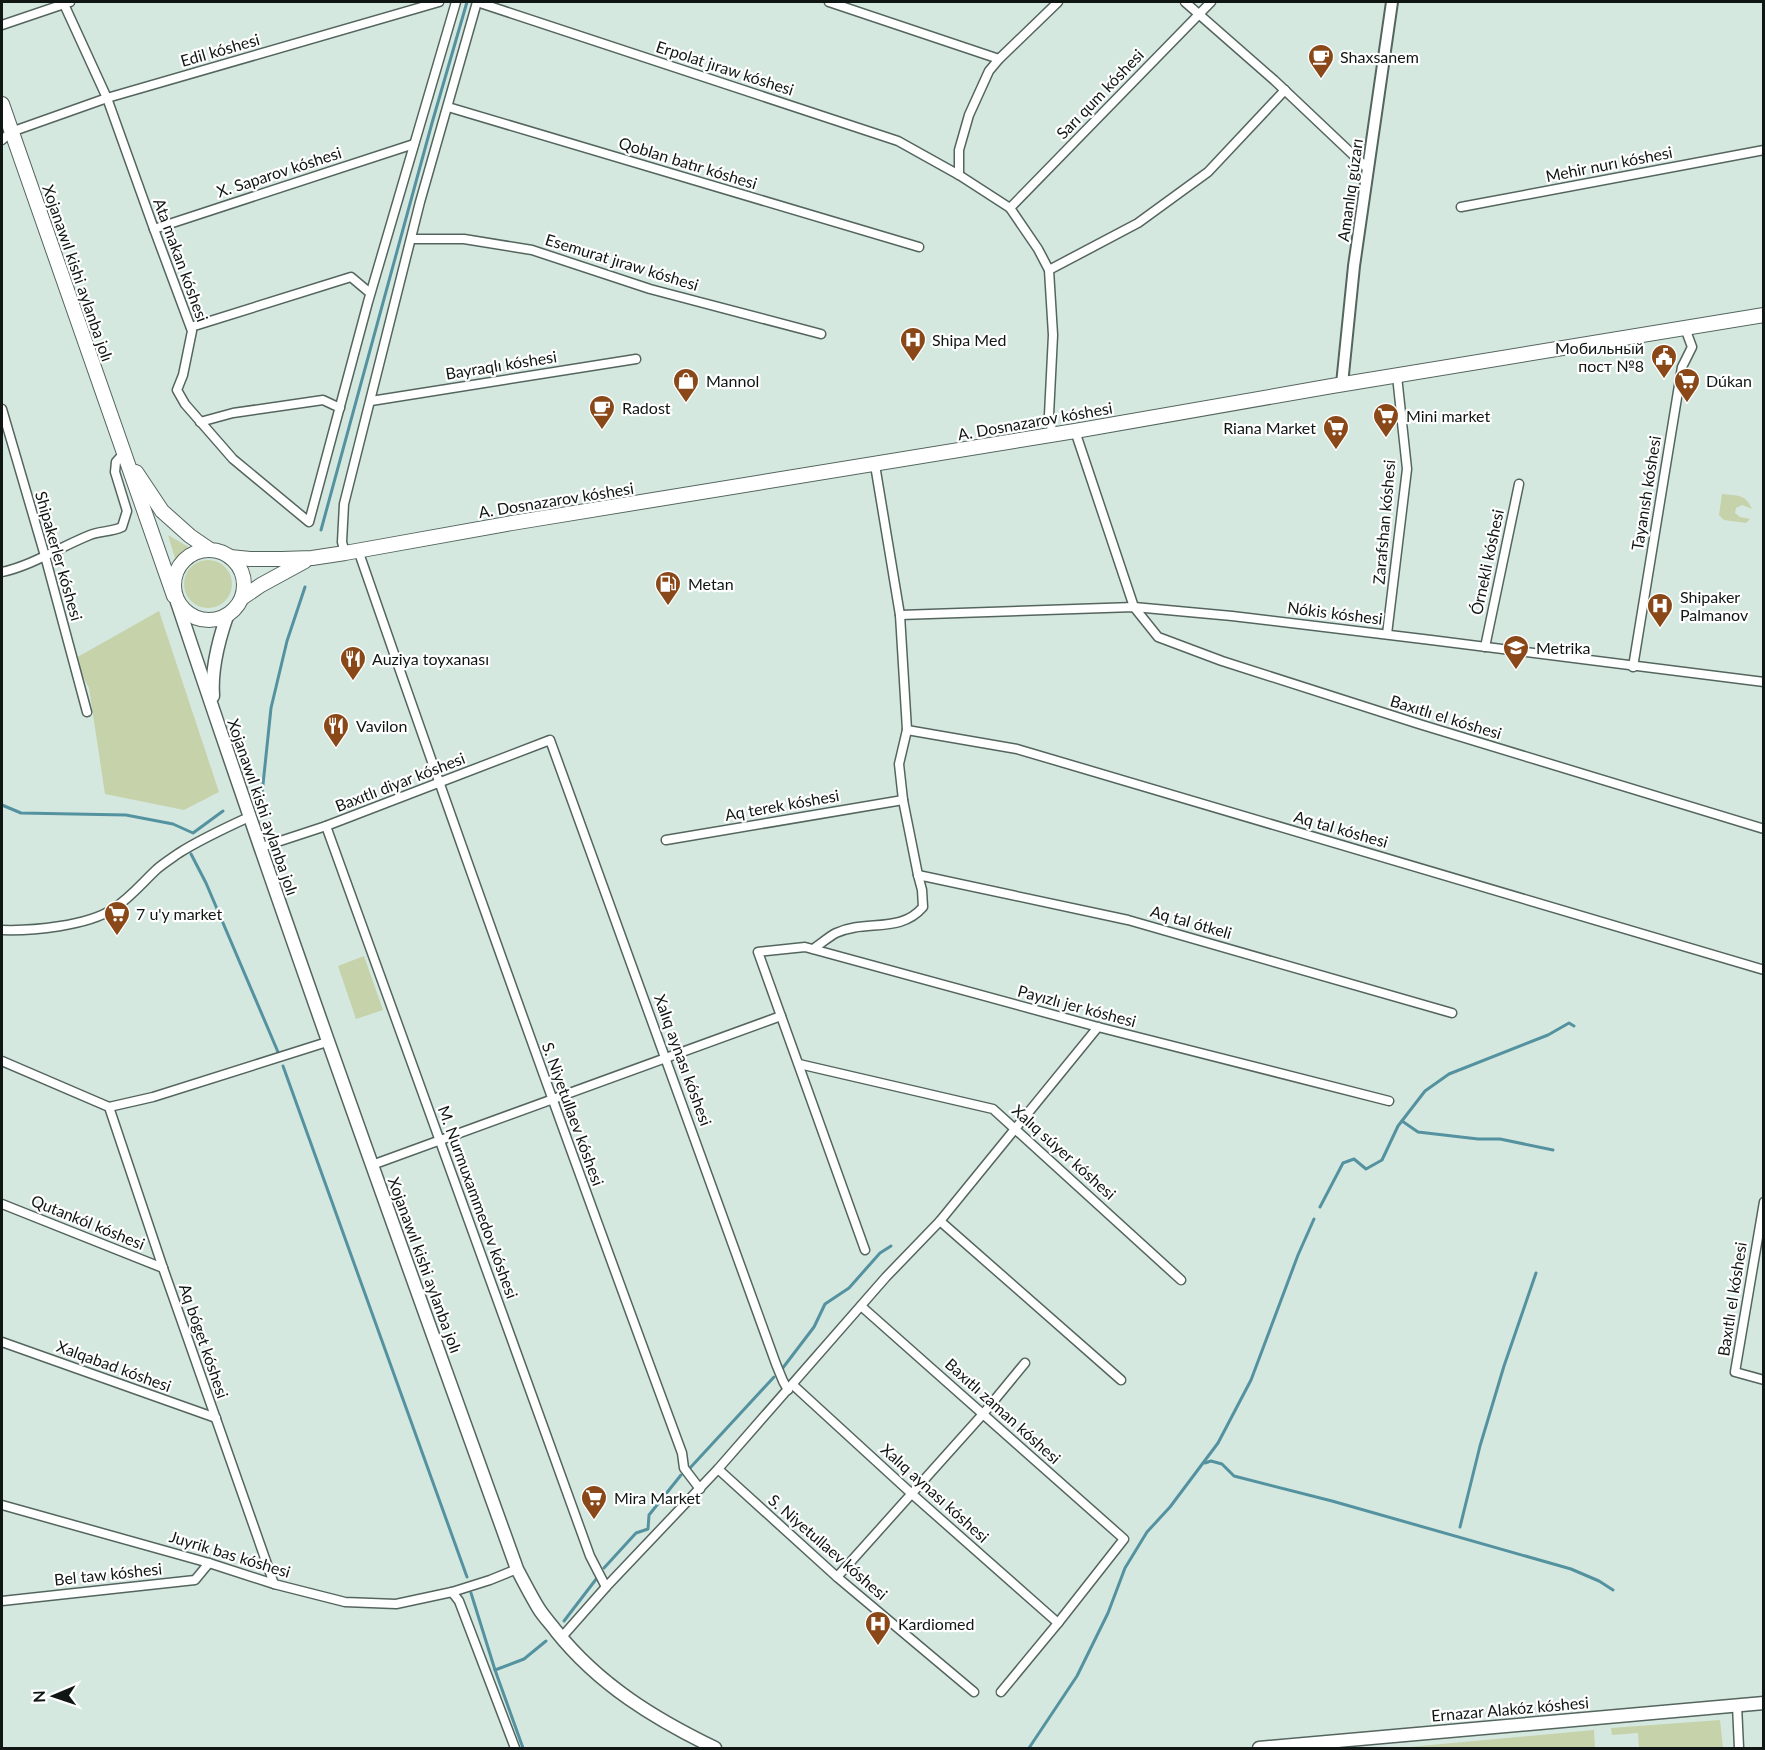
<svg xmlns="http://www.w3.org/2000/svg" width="1765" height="1750" font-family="Lato,sans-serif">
<rect width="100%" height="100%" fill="#d5e8e0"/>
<g fill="#c5d2aa">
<path d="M1722,494C1737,496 1745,493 1752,509L1742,505L1736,508L1735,513L1740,517L1750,519L1746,523L1724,520L1719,515Z"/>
<polygon points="168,535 192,549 184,554 177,565"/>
<circle cx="208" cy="584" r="24"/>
<polygon points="159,611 219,792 184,810 105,794 89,688 74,659"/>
<polygon points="364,956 383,1010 356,1019 338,966"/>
<polygon points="1720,1720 1723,1748 1639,1748 1638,1733 1612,1735 1611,1728"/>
<polygon points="1594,1730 1595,1748 1398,1748"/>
</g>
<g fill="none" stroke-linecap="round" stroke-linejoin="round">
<g stroke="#5592a0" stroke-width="3">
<polyline points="321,530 432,123 467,2"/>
<polyline points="262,794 271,708 287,641 305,587"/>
<polyline points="2,805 21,813 126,815 173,824 193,833 223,811"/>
<polyline points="191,854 206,883 278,1052"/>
<polyline points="283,1066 467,1577"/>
<polyline points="1402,1121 1418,1132 1478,1139 1500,1139 1553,1150"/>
<polyline points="1320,1207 1343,1163 1354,1159 1366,1169 1382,1160 1398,1126 1425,1091 1449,1074 1548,1035 1569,1023 1574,1026"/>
<polyline points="782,1369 814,1327 825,1304 849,1288 880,1253 891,1246"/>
<polyline points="1205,1463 1211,1461 1222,1464 1234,1476 1332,1501 1571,1569 1599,1581 1613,1590"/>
<polyline points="690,1468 774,1377"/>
<polyline points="1460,1527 1480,1446 1504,1366 1536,1273"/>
<polyline points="604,1568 636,1533 648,1529 649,1515 681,1475"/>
<polyline points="471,1593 495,1670 523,1748"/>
<polyline points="564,1621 597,1578"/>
<polyline points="495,1670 524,1659 546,1641"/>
<polyline points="1029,1748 1077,1676 1108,1613 1125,1568 1147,1532 1170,1507 1218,1443 1251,1380 1298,1255 1314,1219"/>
</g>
<defs>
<g id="minor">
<polyline points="63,2 107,98 154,229 192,331 183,375 177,390 185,404 233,459 309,522 368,302 456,2"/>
<polyline points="477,2 898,141 959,175 1010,208 1038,249 1049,270 1053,335 1049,415 1053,435"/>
<polyline points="829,2 999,59"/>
<polyline points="1185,2 1274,80 1368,169"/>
<polyline points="2,25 70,2"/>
<polyline points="448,107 919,247"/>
<polyline points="2,140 11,132 107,98 439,2"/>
<polyline points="959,175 959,150 969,115 989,71 999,59 1058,2"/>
<polyline points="1461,207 1764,150"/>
<polyline points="1010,208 1211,2"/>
<polyline points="154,229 414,144"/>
<polyline points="412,239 464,239 532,250 650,289 821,334"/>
<polyline points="1049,270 1138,223 1208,172 1285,90"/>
<polyline points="191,327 351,277 370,293"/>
<polyline points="371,401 636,359"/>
<polyline points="2,409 45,556 87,712"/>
<polyline points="200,422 233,413 323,400 340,408"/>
<polyline points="1075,431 1134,607 1158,637 1222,661 1419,724 1764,829"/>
<path d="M358,550C463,853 571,1153 682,1453L684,1468L700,1489"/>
<polyline points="345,553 342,542 344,504 420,202 477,2"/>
<path d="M2,572C33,565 60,547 90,535C100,531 111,532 122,527L127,511L115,472L116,462L124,453"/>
<polyline points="900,615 1134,607 1232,616 1431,640 1764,682"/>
<polyline points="1387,634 1407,469 1397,376"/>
<polyline points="1485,647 1519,484"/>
<polyline points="1633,667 1682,367 1692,347 1685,328"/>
<polyline points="907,730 1017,749 1764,970"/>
<polyline points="326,826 590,1556 606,1587"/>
<polyline points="666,840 903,800"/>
<polyline points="259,848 326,826 550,740 776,1364 783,1381 788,1390"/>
<polyline points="918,875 1128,920 1452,1013"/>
<path d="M2,930C32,931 87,926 113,909C130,898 142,883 157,869C164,863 172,858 179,853C201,839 225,828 249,817"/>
<path d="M813,949C821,944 828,937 836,933C866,919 900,934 923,907L922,890L918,875L903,800L899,764L907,730L900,615L875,465"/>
<polyline points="2,1061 109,1107"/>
<polyline points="799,1064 993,1109 1181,1280"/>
<polyline points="109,1107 163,1268 274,1584"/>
<polyline points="109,1107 153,1097 327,1042"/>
<polyline points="372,1165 781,1016"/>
<polyline points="1764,1202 1735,1372 1764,1380"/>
<polyline points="2,1204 163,1268"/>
<polyline points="940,1221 1121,1380"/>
<polyline points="865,1250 758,952 805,947 1098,1027 1389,1101"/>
<polyline points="861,1306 1124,1539 1058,1623 1001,1692"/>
<polyline points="2,1342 216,1418"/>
<polyline points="793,1385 912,1494 1058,1623"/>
<polyline points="718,1469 837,1577 974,1692"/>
<polyline points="2,1505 209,1563 274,1584 345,1602 396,1604 452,1592 490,1580 517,1569"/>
<polyline points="837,1577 983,1414 1025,1363"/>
<polyline points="452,1592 459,1601 515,1748"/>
<polyline points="2,1601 195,1580 209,1563"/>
<polyline points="561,1638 606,1587 718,1469 886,1277 940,1221 1098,1027"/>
<polyline points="1737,1705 1739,1748"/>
</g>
<polyline id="tertiary" points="1342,384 1354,266 1392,2"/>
<g id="secondary">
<path d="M177,602C285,926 401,1247 517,1569C524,1582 531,1596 539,1609C544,1617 551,1624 556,1631C599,1685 655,1719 715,1748"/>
<path d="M213,696C211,669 218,642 227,616"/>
<polyline points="1259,1748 1764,1703"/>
</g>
<g id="primary">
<polyline points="2,104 174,596"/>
<polyline points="136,472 162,511 190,536 209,549"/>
<circle cx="209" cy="585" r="35"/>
<polyline points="230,557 250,559 282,559 312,558 345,553 512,523 1075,431 1332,386 1764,315"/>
<polyline points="242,598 261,585 305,561"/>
</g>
</defs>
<use href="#minor" stroke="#54655e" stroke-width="11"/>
<use href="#tertiary" stroke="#54655e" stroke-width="14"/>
<use href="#secondary" stroke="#54655e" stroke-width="15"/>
<use href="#primary" stroke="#54655e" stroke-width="16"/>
<use href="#minor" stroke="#fff" stroke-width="8"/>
<use href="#tertiary" stroke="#fff" stroke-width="10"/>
<use href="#secondary" stroke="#fff" stroke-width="12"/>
<use href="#primary" stroke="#fff" stroke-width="14"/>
</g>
<defs>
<symbol id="cafe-pin" viewBox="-11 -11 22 30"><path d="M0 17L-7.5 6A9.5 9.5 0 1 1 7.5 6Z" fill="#8a4717" stroke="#fff"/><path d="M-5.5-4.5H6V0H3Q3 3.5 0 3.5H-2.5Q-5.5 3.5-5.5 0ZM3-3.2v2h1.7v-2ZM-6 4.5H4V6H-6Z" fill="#fff"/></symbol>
<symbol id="hospital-pin" viewBox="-11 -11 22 30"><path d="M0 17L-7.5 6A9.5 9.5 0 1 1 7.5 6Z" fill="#8a4717" stroke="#fff"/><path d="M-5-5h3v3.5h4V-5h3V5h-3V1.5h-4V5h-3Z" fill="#fff"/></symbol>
<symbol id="civic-pin" viewBox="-11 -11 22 30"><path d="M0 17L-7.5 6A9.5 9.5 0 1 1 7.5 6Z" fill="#8a4717" stroke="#fff"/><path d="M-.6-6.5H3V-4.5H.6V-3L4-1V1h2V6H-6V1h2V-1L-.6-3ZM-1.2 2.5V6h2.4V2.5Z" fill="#fff"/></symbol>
<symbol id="shop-pin" viewBox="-11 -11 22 30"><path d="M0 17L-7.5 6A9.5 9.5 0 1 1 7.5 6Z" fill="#8a4717" stroke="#fff"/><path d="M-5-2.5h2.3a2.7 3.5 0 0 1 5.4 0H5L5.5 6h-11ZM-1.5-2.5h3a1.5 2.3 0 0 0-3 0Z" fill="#fff"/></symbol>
<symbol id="supermarket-pin" viewBox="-11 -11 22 30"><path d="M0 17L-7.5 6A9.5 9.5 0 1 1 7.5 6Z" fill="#8a4717" stroke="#fff"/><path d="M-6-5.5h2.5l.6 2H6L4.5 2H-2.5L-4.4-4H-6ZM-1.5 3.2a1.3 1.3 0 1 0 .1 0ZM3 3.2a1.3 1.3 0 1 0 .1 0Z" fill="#fff"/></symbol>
<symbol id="fuel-pin" viewBox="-11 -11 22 30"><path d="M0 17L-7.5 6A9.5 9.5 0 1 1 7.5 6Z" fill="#8a4717" stroke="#fff"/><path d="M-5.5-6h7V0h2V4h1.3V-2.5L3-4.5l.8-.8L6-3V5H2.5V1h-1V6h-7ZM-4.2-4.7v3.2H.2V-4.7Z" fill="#fff"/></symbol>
<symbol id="school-pin" viewBox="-11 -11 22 30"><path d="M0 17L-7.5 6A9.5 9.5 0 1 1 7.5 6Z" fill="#8a4717" stroke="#fff"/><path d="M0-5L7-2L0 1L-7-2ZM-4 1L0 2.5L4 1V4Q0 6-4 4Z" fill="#fff"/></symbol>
<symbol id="restaurant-pin" viewBox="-11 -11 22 30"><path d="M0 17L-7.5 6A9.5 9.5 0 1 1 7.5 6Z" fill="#8a4717" stroke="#fff"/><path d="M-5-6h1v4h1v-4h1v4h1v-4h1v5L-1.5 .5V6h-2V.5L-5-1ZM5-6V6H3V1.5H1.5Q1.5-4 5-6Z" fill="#fff"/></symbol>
</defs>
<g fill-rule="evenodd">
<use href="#cafe-pin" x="1306" y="42" width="30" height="40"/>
<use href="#hospital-pin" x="898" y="325" width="30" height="40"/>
<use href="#civic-pin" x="1649" y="342" width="30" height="40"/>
<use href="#shop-pin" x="671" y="366" width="30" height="40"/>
<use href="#supermarket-pin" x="1672" y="366" width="30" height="40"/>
<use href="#cafe-pin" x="587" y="393" width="30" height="40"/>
<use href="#supermarket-pin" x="1371" y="401" width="30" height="40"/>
<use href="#supermarket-pin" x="1321" y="413" width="30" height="40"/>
<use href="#fuel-pin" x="653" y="569" width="30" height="40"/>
<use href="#hospital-pin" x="1645" y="591" width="30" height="40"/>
<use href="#school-pin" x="1501" y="633" width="30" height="40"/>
<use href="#restaurant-pin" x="338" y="644" width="30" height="40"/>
<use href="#restaurant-pin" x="321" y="711" width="30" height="40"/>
<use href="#supermarket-pin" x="102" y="899" width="30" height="40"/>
<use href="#supermarket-pin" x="579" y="1483" width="30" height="40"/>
<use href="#hospital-pin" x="863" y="1609" width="30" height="40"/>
</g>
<g text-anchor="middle" stroke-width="4.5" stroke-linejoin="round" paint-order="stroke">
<g font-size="16" fill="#0f1613" stroke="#fff">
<text transform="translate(220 50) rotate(-16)" y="6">Edil kóshesi</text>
<text transform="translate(725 68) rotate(18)" y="6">Erpolat jıraw kóshesi</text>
<text transform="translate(1100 94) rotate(-46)" y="6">Sarı qum kóshesi</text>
<text transform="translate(688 163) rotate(17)" y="6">Qoblan batır kóshesi</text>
<text transform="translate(1609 164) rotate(-11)" y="6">Mehir nurı kóshesi</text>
<text transform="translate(279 172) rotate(-18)" y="6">X. Saparov kóshesi</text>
<text transform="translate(1350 190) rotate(-82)" y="6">Amanlıq gúzarı</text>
<text transform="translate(181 260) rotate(70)" y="6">Ata makan kóshesi</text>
<text transform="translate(622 262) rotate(17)" y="6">Esemurat jıraw kóshesi</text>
<text transform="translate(78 273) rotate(71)" y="6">Xojanawıl kishi aylanba jolı</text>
<text transform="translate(501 365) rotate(-9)" y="6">Bayraqlı kóshesi</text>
<text transform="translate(1035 421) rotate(-10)" y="6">A. Dosnazarov kóshesi</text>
<text transform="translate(1646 493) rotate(-81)" y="6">Tayanısh kóshesi</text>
<text transform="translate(556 500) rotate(-9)" y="6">A. Dosnazarov kóshesi</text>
<text transform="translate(1384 522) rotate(-85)" y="6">Zarafshan kóshesi</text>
<text transform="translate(59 556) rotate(74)" y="6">Shipakerler kóshesi</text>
<text transform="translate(1487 562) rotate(-78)" y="6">Órnekli kóshesi</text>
<text transform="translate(1335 613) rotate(7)" y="6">Nókis kóshesi</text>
<text transform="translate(1446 717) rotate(17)" y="6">Baxıtlı el kóshesi</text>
<text transform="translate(400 782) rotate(-21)" y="6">Baxıtlı diyar kóshesi</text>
<text transform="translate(782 805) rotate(-10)" y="6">Aq terek kóshesi</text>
<text transform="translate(263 807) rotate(71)" y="6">Xojanawıl kishi aylanba jolı</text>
<text transform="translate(1341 829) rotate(16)" y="6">Aq tal kóshesi</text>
<text transform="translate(1191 922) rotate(16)" y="6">Aq tal ótkeli</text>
<text transform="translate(1077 1006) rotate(15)" y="6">Payızlı jer kóshesi</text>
<text transform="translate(683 1060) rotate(70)" y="6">Xalıq aynası kóshesi</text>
<text transform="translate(573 1114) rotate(70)" y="6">S. Niyetullaev kóshesi</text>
<text transform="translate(1064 1152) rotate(42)" y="6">Xalıq súyer kóshesi</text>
<text transform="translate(478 1202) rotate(70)" y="6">M. Nurmuxammedov kóshesi</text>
<text transform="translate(88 1222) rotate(22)" y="6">Qutankól kóshesi</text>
<text transform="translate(425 1265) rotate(70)" y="6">Xojanawıl kishi aylanba jolı</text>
<text transform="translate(1732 1299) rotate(-81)" y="6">Baxıtlı el kóshesi</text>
<text transform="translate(204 1341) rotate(71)" y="6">Aq bóget kóshesi</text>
<text transform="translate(114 1366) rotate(20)" y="6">Xalqabad kóshesi</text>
<text transform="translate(1003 1411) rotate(42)" y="6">Baxıtlı zaman kóshesi</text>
<text transform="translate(935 1493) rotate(42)" y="6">Xalıq aynası kóshesi</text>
<text transform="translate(828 1547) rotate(41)" y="6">S. Niyetullaev kóshesi</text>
<text transform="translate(230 1554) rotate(17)" y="6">Juyrik bas kóshesi</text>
<text transform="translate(108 1574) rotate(-6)" y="6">Bel taw kóshesi</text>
<text transform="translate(1510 1709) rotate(-5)" y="6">Ernazar Alakóz kóshesi</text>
</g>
<g font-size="16" fill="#0f1613" stroke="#fff" text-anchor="start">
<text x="1340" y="63">Shaxsanem</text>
<text x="932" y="346">Shipa Med</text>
<text x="1644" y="354" text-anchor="end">Мобильный<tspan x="1644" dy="18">пост №8</tspan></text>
<text x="706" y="387">Mannol</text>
<text x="1706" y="387">Dúkan</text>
<text x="622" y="414">Radost</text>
<text x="1406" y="422">Mini market</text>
<text x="1316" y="434" text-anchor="end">Riana Market</text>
<text x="688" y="590">Metan</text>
<text x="1680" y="603">Shipaker<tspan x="1680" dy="18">Palmanov</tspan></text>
<text x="1536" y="654">Metrika</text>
<text x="372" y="665">Auziya toyxanası</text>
<text x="356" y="732">Vavilon</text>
<text x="136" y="920">7 u'y market</text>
<text x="614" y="1504">Mira Market</text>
<text x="898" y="1630">Kardiomed</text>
</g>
</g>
<rect width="1765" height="1750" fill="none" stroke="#0f1613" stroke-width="6"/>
<g transform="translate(54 1696) rotate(268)" stroke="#ffffff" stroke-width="4.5" paint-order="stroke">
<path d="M0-4.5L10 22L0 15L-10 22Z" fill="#0f1613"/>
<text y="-9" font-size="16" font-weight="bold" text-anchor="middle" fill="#0f1613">N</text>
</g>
</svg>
